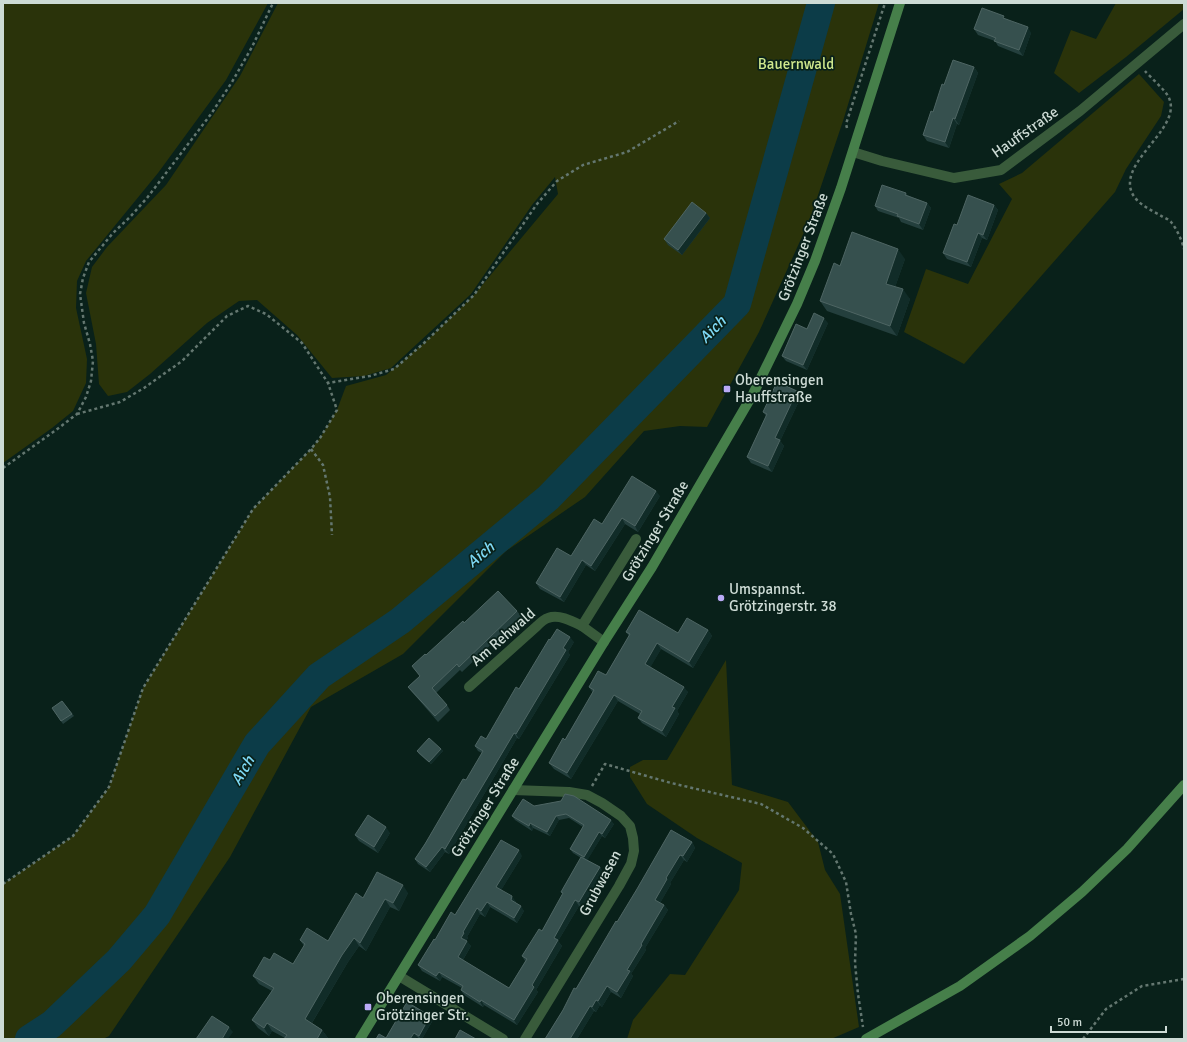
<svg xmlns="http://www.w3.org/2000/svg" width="1187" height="1042" font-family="Signika,sans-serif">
<rect width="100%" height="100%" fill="#09211a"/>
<g fill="#2a330a">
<polygon points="3,3 268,3 226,80 158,173 86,261 77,281 76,308 87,359 86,383 73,411 52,428 3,463"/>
<polygon points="278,3 879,3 843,121 810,219 759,332 707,427 680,426 644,431 585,497 506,551 403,654 311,707 230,857 109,1036 103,1039 3,1039 3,884 73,836 109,787 143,688 253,509 311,449 320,438 337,410 346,386 386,375 424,343 474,295 558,194 555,177 532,205 471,294 391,368 364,376 332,378 297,335 257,300 239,301 207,323 150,374 127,392 108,396 99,384 96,344 86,293 92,267 107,247 166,185 240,76"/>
<polygon points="1116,3 1184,3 1184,9 1126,57 1079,93 1054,73 1071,30 1096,39"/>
<polygon points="1139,74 1164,102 1161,116 1126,169 1115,192 964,364 904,332 926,269 968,284 1012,199 999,184 1022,173"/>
<polygon points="726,660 732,785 788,802 818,842 825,870 840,894 859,1027 831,1039 627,1039 633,1020 670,974 685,975 739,890 742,863 697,838 647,804 630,777 630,767 643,760 667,760"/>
</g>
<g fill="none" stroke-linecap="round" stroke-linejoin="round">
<polyline stroke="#0c3c48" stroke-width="28" points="29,1039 52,1024 119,960 157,915 257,744 319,676 400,621 548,498 737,304 821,3"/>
<g stroke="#647770" stroke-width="2.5" stroke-dasharray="3 3" stroke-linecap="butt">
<path d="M1145,71C1150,77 1164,89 1168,96C1184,125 1128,155 1130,185C1131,202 1150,209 1163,217C1166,218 1169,220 1171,222C1177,229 1182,241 1184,249"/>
<polyline points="847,128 846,124 885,3"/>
<polyline points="77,414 120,402 144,388 182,361 227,316 248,306 266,314 302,343 328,383 370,376 394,369 424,343 474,295 537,204 557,181 583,165 627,152 679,121"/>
<polyline points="311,449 323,465 330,497 332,535"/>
<polyline points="3,468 56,430 77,414 86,397 91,381 93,361 90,344 84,323 80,294 83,278 89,262 113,233 130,217 147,198 211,114 232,82 252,47 273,3"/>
<polyline points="592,786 605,764 671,783 761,804 803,828 833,854 846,882 851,914 856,934 855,963 858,994 863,1027"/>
<polyline points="3,884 73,836 109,787 143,688 253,509 311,449 320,438 337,410 328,383"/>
<polyline points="1083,1039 1106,1009 1142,986 1184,979"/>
</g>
<g stroke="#395b3b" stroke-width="10">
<polyline points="853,152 882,161 954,178 1001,170 1080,111 1184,24"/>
<polyline points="604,642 582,626 636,539"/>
<path d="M469,687L537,626C540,623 544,619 548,618C559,614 572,621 582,626"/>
<polyline points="513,790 569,792 587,795 602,803 621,816 630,826 633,838 634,851 631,864 619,886 525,1039"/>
<polyline points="399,976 503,1039"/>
</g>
<g stroke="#467f4a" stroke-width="10">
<polyline points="360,1039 604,642 652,567 753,394 797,304 815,261 841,188 900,3"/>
<polyline points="866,1039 960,986 1030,936 1082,892 1127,849 1184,785"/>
</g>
</g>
<g fill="#243f3d">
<polygon points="1006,19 1031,33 1023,56 998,46 995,41 978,35 974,29"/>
<polygon points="974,67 978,73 959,125 957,124 949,148 927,141 923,135 944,85"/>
<polygon points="906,193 907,195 927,203 931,208 923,230 901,222 899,218 878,211 875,206"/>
<polygon points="994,205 998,210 987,240 982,238 971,267 947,259 943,253 957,225"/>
<polygon points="706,213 710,218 682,255 668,245 664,239"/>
<polygon points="905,259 895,287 910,299 897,336 827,311 820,301 840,266"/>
<polygon points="828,323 807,370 786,361 782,356 807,329"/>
<polygon points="797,391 801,397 780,441 784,446 772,472 751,463 747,457 766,416 763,412"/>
<polygon points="660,496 638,532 625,524 595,571 586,565 564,602 540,589 536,583 571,556 602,524"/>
<polygon points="517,611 521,616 462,672 460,670 436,693 447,705 450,710 438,722 412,692 408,687 420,676 412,666 426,655 464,623"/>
<polygon points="708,630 712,636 693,668 661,649 650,667 688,692 677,711 679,714 666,737 642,723 638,718 640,714 618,701 571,779 554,769 549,763 565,740 593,693 589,687 606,675 629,636 626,632 678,633"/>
<polygon points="550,640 574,642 568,652 570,655 519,739 517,738 449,854 445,852 430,872 418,864 415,859 466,780 482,753 478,751 475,746 486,739"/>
<polygon points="62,701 74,716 63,724 52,708"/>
<polygon points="441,749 443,751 431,764 419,754 417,751"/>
<polygon points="534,806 614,824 605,838 602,836 587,860 600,867 603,873 582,908 579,906 558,941 562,946 536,990 538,992 517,1025 484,1005 483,1007 464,995 461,990 462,988 442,977 440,981 422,971 418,965 435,940 455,915 522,856 501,890 516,902 516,903 524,911 517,923 490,907 485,917 480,914 467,937 468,938 466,941 471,946 463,960 509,988 525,961 522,956 542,931 563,894 561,892 581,858 573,853 570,849 583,827 569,818 559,820 550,836 533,828 532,831 515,820 512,816"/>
<polygon points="390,833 378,853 359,841 355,835"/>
<polygon points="692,842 695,848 687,862 684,860 670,883 671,884 660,903 664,905 668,910 645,948 646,950 631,974 633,976 621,998 611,992 602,1007 600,1005 596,1012 594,1011 577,1039 545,1039 617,922"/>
<polygon points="408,893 399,911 390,907 366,951 359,946 348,962 312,1023 322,1030 328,1038 327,1039 284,1039 285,1038 272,1031 269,1036 258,1028 252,1020 272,991 259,984 253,976 270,960 293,964 304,946 300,940 328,941 363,898"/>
<polygon points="433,1020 422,1039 420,1039 417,1037 386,1038"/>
</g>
<g fill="#112c28">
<polygon points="1028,27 1031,33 1023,56 1019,50"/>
<polygon points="974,67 978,73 959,125 955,119"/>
<polygon points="953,118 957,124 949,148 945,142"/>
<polygon points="927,203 931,208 923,230 919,224"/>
<polygon points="994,205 998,210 987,240 983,235"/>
<polygon points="706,213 710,218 682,255 678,250"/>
<polygon points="978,233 982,238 971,267 967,262"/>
<polygon points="898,249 905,259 893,293 886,284"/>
<polygon points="903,289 910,299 897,336 890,326"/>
<polygon points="824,318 828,323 807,370 803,365"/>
<polygon points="797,391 801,397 780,441 784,446 772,472 768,466 775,438"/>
<polygon points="656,491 660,496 638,532 635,526"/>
<polygon points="622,518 625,524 595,571 591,566"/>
<polygon points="582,560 586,565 564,602 560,597"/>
<polygon points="708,630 712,636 693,668 689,662"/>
<polygon points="570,637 574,642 568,652 570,655 519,739 516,734 563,648"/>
<polygon points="657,643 661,649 649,670 645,664"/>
<polygon points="684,687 688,692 677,711 679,714 666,737 662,731 672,707"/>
<polygon points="614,695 618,701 571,779 567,773"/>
<polygon points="514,733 517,738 449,854 445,849"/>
<polygon points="441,749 443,751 431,764 429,762"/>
<polygon points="556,816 559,820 550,836 547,832"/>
<polygon points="611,820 614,824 605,838 602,834"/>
<polygon points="530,823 533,828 532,831 529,826"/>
<polygon points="386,827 390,833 378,853 374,847"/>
<polygon points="599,832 602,836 587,861 584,857"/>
<polygon points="692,842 695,848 687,862 683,856"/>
<polygon points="442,847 445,852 430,872 426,867"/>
<polygon points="519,850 522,856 500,892 496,887"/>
<polygon points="680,855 684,860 670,883 671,884 659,905 655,900 666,878"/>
<polygon points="600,867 603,873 582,908 579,902"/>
<polygon points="403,885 408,893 399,911 393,903"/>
<polygon points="512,896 516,902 514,905 511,900"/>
<polygon points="385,899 390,907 366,951 360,943"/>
<polygon points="575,900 579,906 558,941 562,946 536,990 538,992 517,1025 514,1020 532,985 554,938"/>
<polygon points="487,902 490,907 485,917 481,911"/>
<polygon points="664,905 668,910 645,948 646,950 631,974 633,976 621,998 617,992 627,970"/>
<polygon points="521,906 524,911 517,923 514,918"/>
<polygon points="477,908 480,914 467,937 468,938 465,943 461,938 463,932"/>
<polygon points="354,938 359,946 348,962 310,1026 305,1019 342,955"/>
<polygon points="467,941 471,946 461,963 458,957"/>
<polygon points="439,972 442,977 440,981 436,976"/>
<polygon points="607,986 611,992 602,1007 598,1001"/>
<polygon points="481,1000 484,1005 483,1007 480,1002"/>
<polygon points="596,1000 600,1005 596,1012 592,1007"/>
<polygon points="590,1006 594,1011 577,1039 570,1039"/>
<polygon points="430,1016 433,1020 422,1039 421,1039 419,1036"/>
<polygon points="267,1023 272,1031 269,1036 264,1028"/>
<polygon points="229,1027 233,1032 228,1039 222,1039"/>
<polygon points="322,1030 328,1038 327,1039 317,1039"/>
<polygon points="414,1033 417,1037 415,1039 410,1039"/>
</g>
<g fill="#36504e" stroke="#4e6563">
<polygon points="982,8 1004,16 1003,18 1028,27 1019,50 994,41 996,38 974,29"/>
<polygon points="953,60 974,67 955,119 953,118 945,142 923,135 931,111 933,112 942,84 944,85"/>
<polygon points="882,185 906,193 905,195 927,203 919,224 897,216 898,214 875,206"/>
<polygon points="968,195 994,205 983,235 978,233 967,262 943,253 954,224 957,225"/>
<polygon points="692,202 706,213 678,250 664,239"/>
<polygon points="852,232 898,249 886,284 903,289 890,326 820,301 834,263 840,266"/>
<polygon points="814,313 824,318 803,365 782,356 796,324 807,329"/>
<polygon points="777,382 797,391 775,438 780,440 768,466 747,457 767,414 763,412"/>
<polygon points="632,476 656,491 635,526 622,518 591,566 582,560 560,597 536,583 557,548 571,556 594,519 602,524"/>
<polygon points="498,591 517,611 459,667 457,664 432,688 447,705 435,716 408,687 420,676 412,666 425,654 426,655 463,621 464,623"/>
<polygon points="639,610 678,633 687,618 708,630 689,662 657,643 645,664 684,687 672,707 675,708 662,731 638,718 642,711 614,695 567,773 549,763 563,738 565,740 594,690 589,687 598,671 606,675 630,634 626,632"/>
<polygon points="557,629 570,637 563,648 566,650 516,734 514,733 445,849 442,847 426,867 415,859 425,844 463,779 466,780 483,751 475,746 481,736 486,739 516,687 519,689 549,639 550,640"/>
<polygon points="62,701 72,714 61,721 52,708"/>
<polygon points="429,738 441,749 429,762 417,751"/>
<polygon points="565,794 574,796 611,820 602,834 599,832 584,857 570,849 584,825 566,814 556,816 547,832 530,823 529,826 512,816 523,799 534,806 561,801"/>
<polygon points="368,815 386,827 374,847 355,835"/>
<polygon points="671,830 692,842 683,856 680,855 666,878 667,879 655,900 664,905 641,944 642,945 627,970 630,971 617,992 607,986 598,1001 596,1000 592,1007 590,1006 570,1039 545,1039 563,1010 574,988 576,989 616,921 617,922 637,889"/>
<polygon points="501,840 519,850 496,887 512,896 511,900 521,906 514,918 487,902 481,911 477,908 463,932 464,933 461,938 467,941 458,957 509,988 527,959 522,956 539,929 542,931 563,893 561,892 581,857 600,867 579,902 575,900 554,938 558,940 532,985 534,987 514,1020 481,1000 480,1002 461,990 463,986 439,972 436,976 418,965 434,939 435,940 451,912 455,915"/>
<polygon points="377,872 403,885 393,903 385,899 360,943 354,938 342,955 305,1019 322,1030 317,1039 284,1039 287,1035 267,1023 264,1028 252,1020 274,988 253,976 264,957 270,960 274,953 293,964 305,944 300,940 307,928 328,941 356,893 363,898"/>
<polygon points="407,1002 430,1016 419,1036 414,1033 410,1039 376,1039 379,1034 386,1038"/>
<polygon points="212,1016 229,1027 222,1039 196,1039"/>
<polygon points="460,1030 476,1039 455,1039"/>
</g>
<g fill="#baaaf6" stroke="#09211a" stroke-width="1.5">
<rect x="723" y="385" width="8" height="8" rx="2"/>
<circle cx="721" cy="598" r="4"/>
<rect x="364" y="1003" width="8" height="8" rx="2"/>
</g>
<g text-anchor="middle" stroke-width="3.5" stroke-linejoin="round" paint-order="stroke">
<g font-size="15" fill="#cfe88d" stroke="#09211a">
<text x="796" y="69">Bauernwald</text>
</g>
<g font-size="15" fill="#cddbd5" stroke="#09211a">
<text transform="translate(1025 132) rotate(-35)" y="5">Hauffstraße</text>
<text transform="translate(803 247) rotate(-69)" y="5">Grötzinger Straße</text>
<text transform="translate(655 531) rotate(-59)" y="5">Grötzinger Straße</text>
<text transform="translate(503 637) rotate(-41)" y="5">Am Rehwald</text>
<text transform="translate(485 807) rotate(-58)" y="5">Grötzinger Straße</text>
<text transform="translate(600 883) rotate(-62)" y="5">Grubwasen</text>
</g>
<g font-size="15" fill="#cddbd5" stroke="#09211a" text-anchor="start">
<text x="735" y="385">Oberensingen<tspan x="735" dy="17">Hauffstraße</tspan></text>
<text x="729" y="594">Umspannst.<tspan x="729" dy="17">Grötzingerstr. 38</tspan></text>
<text x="376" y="1003">Oberensingen<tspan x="376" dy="17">Grötzinger Str.</tspan></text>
</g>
<g font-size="16" font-style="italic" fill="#7ed9f5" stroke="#09211a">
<text transform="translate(712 329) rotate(-46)" y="6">Aich</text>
<text transform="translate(480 554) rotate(-40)" y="6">Aich</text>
<text transform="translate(242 770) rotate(-60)" y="6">Aich</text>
</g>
</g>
<rect width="1187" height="1042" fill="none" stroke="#cddbd5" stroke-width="8"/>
<path d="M1051 1026v6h115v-6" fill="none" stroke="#cddbd5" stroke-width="2"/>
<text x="1057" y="1026" font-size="12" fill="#cddbd5" stroke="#09211a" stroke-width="3" paint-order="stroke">50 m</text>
</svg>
